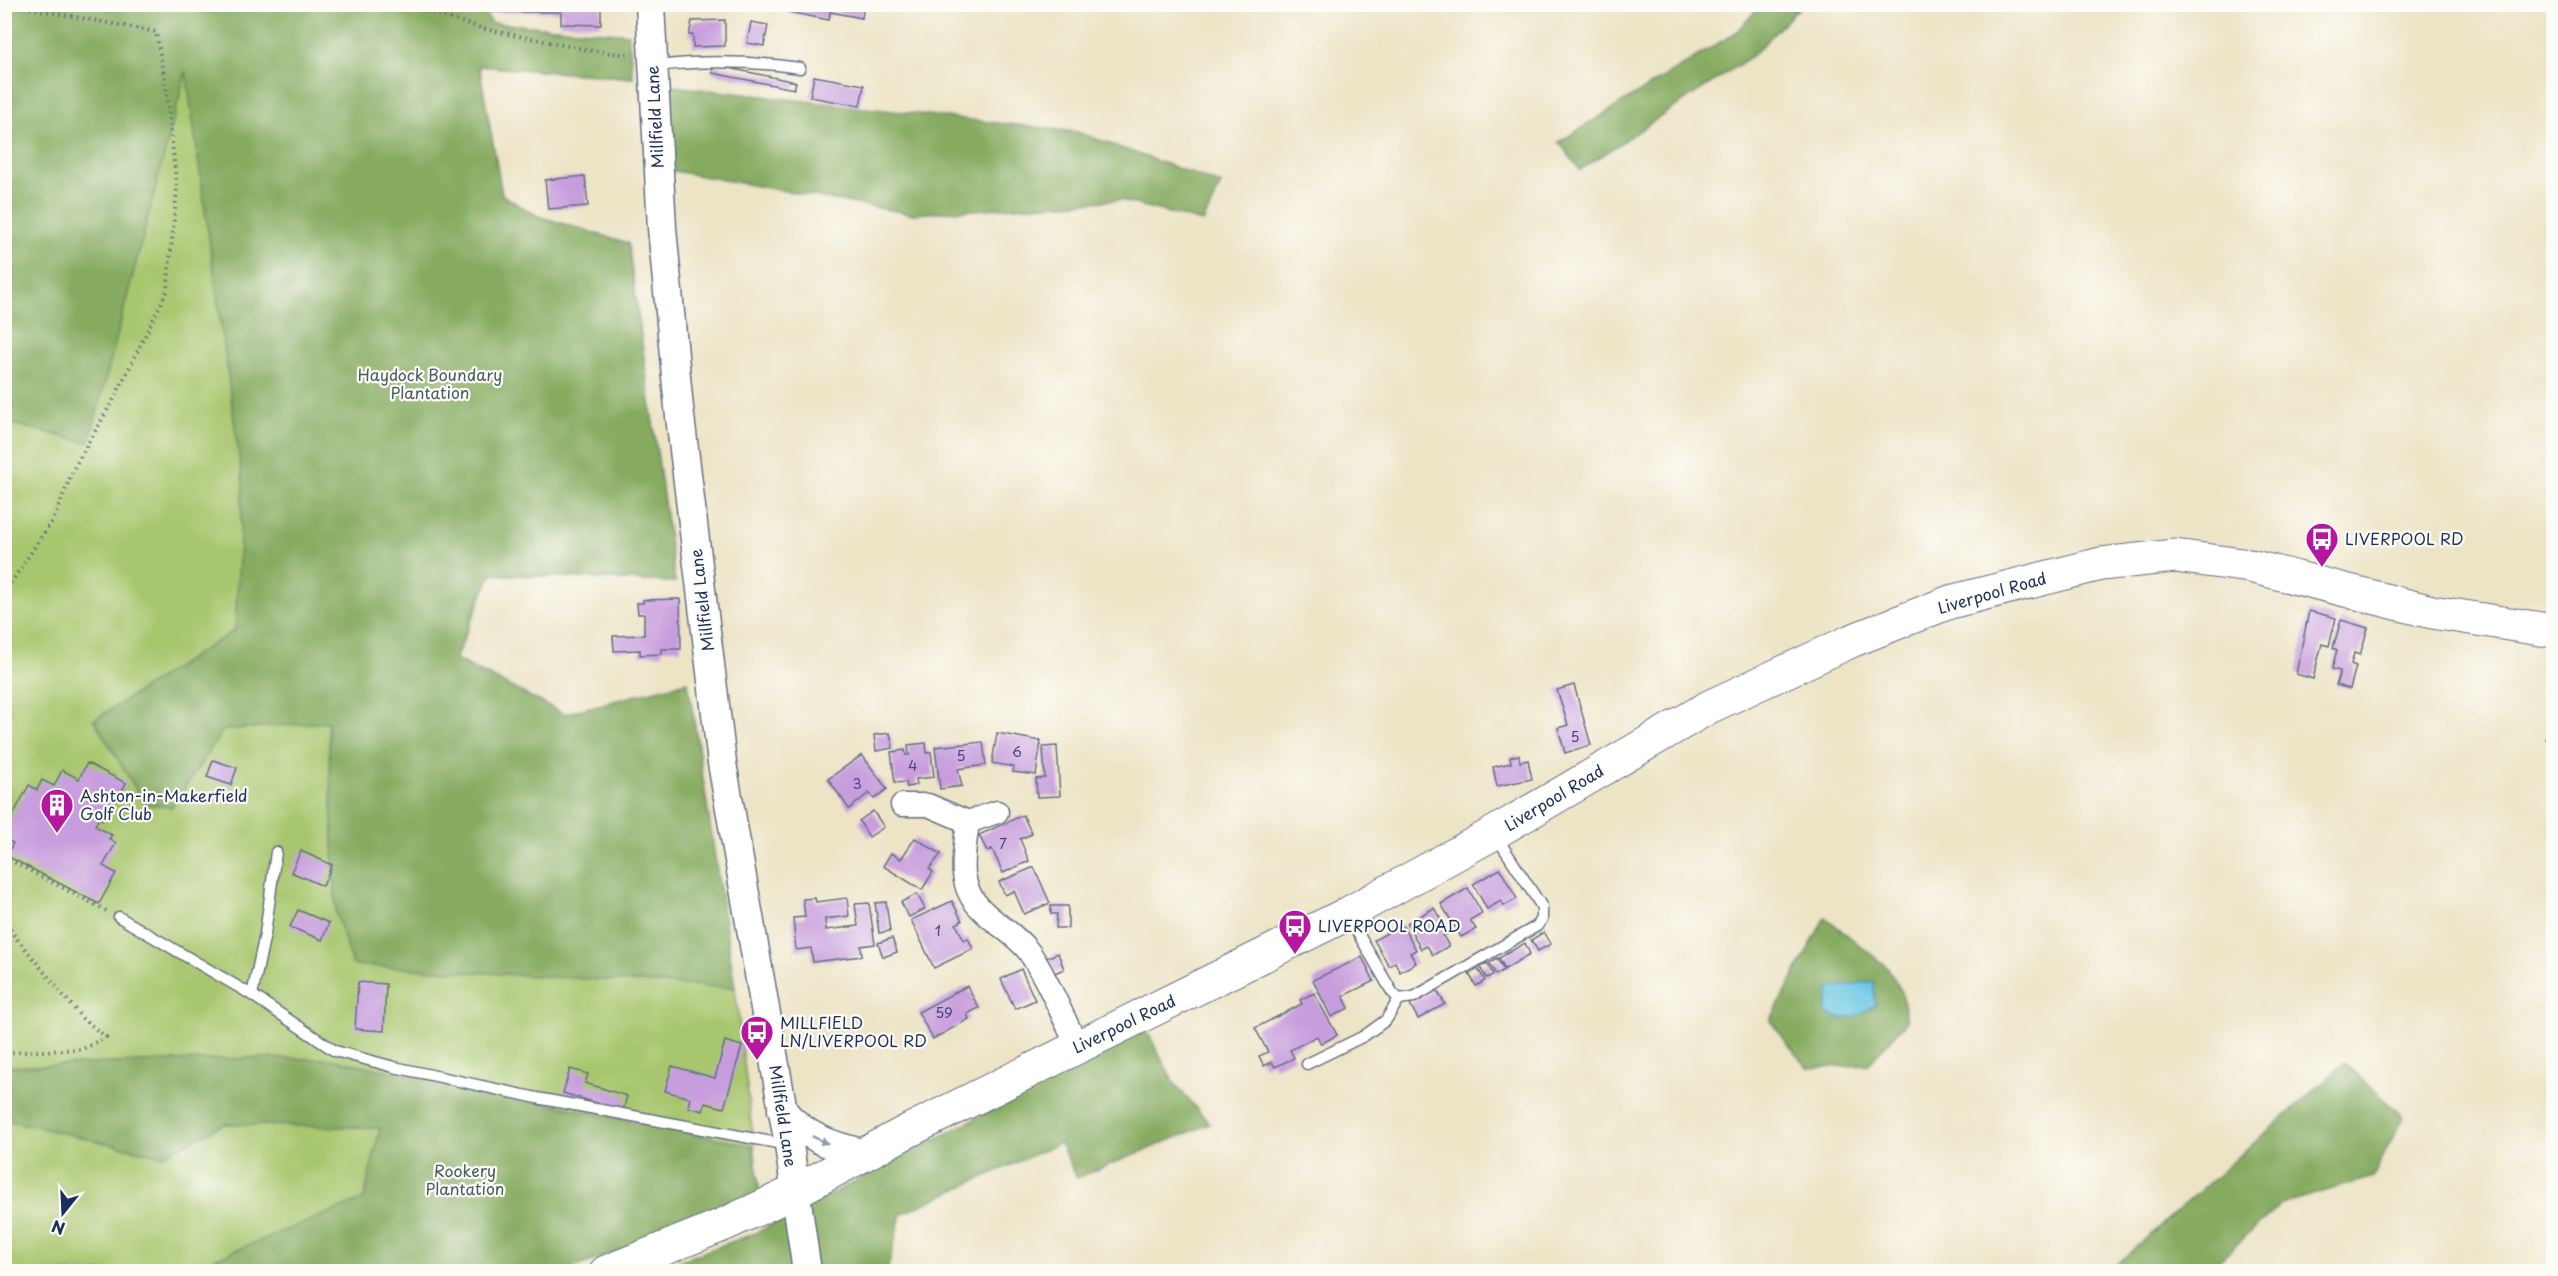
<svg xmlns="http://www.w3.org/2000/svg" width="2558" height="1276" font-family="'Playpen Sans',sans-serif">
<rect width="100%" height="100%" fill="#fdfcf7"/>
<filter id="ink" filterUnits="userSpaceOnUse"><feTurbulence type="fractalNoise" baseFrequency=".0167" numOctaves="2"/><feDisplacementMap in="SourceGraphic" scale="12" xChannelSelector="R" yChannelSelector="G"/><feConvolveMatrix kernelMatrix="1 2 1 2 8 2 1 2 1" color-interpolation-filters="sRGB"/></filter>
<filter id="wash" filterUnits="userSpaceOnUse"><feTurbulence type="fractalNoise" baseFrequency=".008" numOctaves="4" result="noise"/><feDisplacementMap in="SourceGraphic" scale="24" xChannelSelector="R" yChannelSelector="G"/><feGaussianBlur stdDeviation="1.35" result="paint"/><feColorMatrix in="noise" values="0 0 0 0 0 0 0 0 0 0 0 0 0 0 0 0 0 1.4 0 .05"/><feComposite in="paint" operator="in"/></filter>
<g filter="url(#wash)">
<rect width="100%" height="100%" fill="#ede4c6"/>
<polygon fill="#a8c66d" stroke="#627a66" stroke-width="1.5" points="476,4 492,23 628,34 633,78 479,66 502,195 537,216 628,243 675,582 491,574 455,659 564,714 688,682 735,988 760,1195 566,1271 5,1272 5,5"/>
<g fill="#86ab60" stroke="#506d5f" stroke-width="1.5">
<polygon points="476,4 492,23 628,34 633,78 479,66 502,195 537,216 628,243 675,582 491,574 455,659 564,714 688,682 735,988 353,965 336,913 328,722 223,730 172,807 145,804 94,720 235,630 243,485 186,71 89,443 5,422 5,5"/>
<polygon points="1761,5 1802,5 1752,56 1580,170 1559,142 1735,33"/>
<polygon points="656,84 1077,132 1221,184 1203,222 1120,200 912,214 658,168"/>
<polygon points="1825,917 1887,967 1902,992 1907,1021 1868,1065 1807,1068 1770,1021"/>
<polygon points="1146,1029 1174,1083 1210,1124 1077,1178 1060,1143 901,1214 887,1271 650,1272 758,1232"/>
<polygon points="253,1058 331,1059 753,1146 760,1195 566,1271 184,1271 364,1199 380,1128 224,1124 162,1156 11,1121 5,1116 4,1067"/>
<polygon points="2345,1063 2403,1117 2373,1177 2281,1204 2208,1271 2109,1271"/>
</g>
<path fill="#66c5e4" stroke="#407aa1" stroke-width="1.5" d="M1874,981L1875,1005C1859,1015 1846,1024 1828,1014L1826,1006L1830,988Z"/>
<g id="blocks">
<g fill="#c79ddd">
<polygon points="492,4 601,4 601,25 561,24 561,12 492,12"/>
<polygon points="789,4 864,4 862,18 830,12 829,20 788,12"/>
<polygon points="725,20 725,46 693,47 693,35 689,35 692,21"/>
<polygon points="751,22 768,25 764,46 747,43"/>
<polygon points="714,65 796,82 794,89 712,73"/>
<polygon points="814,76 864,85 860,106 810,97"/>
<polygon points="585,176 588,206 548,209 545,180"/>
<polygon points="680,599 681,649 662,649 662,654 640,655 640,650 614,651 613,636 644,635 644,614 638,614 637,603 643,603 643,600"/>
<polygon points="2309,611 2336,618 2329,646 2322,644 2313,679 2296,674"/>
<polygon points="2341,620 2368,628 2360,655 2354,653 2351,664 2356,666 2350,689 2336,685 2340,671 2332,669 2337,650 2333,648"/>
<polygon points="1574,685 1591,745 1565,753 1558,728 1568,725 1557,690"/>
<polygon points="2550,712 2553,712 2553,740 2546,739"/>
<polygon points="890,733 893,748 876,751 874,735"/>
<polygon points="997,733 1041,741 1036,775 1013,772 1014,767 992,763"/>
<polygon points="983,742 986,765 958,769 962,786 940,789 935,747"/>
<polygon points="926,743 927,753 931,752 934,777 916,779 917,785 907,787 906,782 895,783 891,752 905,750 906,755 909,755 908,745"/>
<polygon points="1057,746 1060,796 1037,797 1036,779 1045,778 1043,747"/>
<polygon points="862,755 887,789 874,799 869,793 849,809 828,779"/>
<polygon points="1519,755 1520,762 1528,760 1532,779 1497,786 1493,767 1511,763 1510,757"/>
<polygon points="213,760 237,768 231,785 207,777"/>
<polygon points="87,763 126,783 119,796 116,795 103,820 99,818 95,826 112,835 109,839 116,843 103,866 116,873 99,904 7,856 13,843 4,839 4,832 29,785 37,790 42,780 54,786 62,770 79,779"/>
<polygon points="873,811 884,827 869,837 859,821"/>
<polygon points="1023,815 1032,834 1020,839 1029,861 1003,873 992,849 987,851 979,835"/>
<polygon points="915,838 941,854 929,869 933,872 922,890 883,866 891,853 901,859"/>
<polygon points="301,851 332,865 323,886 291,872"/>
<polygon points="1034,867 1050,903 1024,914 1014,891 1005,895 999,882"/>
<polygon points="1500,869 1517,899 1504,906 1501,901 1487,909 1473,884"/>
<polygon points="1468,888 1482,913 1470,920 1476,929 1461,937 1441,904"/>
<polygon points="917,894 925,909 909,917 901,902"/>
<polygon points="815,898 816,902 847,898 849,916 825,919 826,930 858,926 855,904 869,903 875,944 861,946 862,956 813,962 811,948 796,950 793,918 805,917 803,899"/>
<polygon points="952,901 962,921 956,924 964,940 968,938 973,949 934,968 911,920"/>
<polygon points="886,902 890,931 879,933 875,903"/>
<polygon points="1051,906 1068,906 1068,928 1056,928 1057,914 1051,914"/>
<polygon points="1434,908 1449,933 1443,936 1449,946 1433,955 1427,946 1421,949 1407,923"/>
<polygon points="298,910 329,923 322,940 290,927"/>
<polygon points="1402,925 1416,950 1410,953 1416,963 1400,972 1395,962 1389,966 1374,940"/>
<polygon points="1544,932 1551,944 1538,951 1531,940"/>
<polygon points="892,938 897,952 883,957 878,943"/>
<polygon points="1525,943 1530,954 1505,969 1499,958"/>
<polygon points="1058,953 1064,969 1052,974 1046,958"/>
<polygon points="1362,957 1374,981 1343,996 1349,1008 1331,1017 1313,980"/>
<polygon points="1497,958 1504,970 1496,975 1489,963"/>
<polygon points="1487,963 1493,975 1486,978 1480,967"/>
<polygon points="1021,969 1035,1000 1015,1009 1001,979"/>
<polygon points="1478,969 1485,981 1476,986 1469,974"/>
<polygon points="358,982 386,984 384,1031 355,1029"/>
<polygon points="967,986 979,1008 967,1014 969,1019 933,1039 918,1012"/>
<polygon points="1436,989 1445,1004 1418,1019 1410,1004"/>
<polygon points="1314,993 1337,1035 1321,1044 1317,1036 1290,1050 1294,1058 1275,1067 1272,1062 1264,1066 1259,1056 1268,1052 1255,1028 1302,1004 1300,1000"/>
<polygon points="725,1041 742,1046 724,1108 705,1103 703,1111 688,1107 690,1098 665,1091 672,1066 715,1078"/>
<polygon points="570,1069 588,1074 585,1083 627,1096 623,1111 563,1093"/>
</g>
</g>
</g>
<g filter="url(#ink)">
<use href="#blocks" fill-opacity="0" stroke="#646e82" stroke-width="1.5"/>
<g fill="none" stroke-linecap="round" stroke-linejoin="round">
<defs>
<g id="service">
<path d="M655,66C705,60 751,61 800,68"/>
<polyline points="1348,916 1392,992 1399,999 1414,997 1537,926 1542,919 1542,907 1496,836"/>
<polyline points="119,917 252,995 335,1051 394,1067 537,1098 788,1145"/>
<polyline points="252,995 265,934 276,852"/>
<polyline points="1307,1064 1364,1036 1386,1020 1399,999"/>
</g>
<g id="minor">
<polyline points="902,805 928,805 968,822 997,812"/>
<path d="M968,822C964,854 956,885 981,909C996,925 1016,934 1029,952C1046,975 1064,1020 1078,1047"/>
</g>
<g id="tertiary">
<polyline points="650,4 662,228 679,408 722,763 789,1145 807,1272"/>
<path d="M782,1110C806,1138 831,1146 866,1154"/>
</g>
<polyline id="trunk" points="606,1272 725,1224 794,1192 906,1132 1347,914 1494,833 1709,707 1851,641 1950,602 2101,564 2175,556 2250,566 2432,612 2554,631"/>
</defs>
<use href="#service" stroke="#646e82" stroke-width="13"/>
<use href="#minor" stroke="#646e82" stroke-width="25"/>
<use href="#tertiary" stroke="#646e82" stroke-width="31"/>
<use href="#trunk" stroke="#646e82" stroke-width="35"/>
<g stroke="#646e82" stroke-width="4" stroke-dasharray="1.5 4.5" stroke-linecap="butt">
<polyline points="404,4 484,29 593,51 631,55"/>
<polyline points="4,593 54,518 75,466 115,397 167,291 177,189 166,87 156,32 7,4"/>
<polyline points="4,857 107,911"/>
<polyline points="4,919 14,935 82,1018 106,1037 83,1049 4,1053"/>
</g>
<use href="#service" stroke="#fff" stroke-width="10"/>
<use href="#minor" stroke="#fff" stroke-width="22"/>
<use href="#tertiary" stroke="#fff" stroke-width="28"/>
<use href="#trunk" stroke="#fff" stroke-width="33"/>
</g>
<defs><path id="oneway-solid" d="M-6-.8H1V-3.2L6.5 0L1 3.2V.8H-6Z" transform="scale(1.5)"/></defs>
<use fill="#8d97ae" href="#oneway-solid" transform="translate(820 1140) rotate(25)"/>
</g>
<defs>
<symbol id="bus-pin" viewBox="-11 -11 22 30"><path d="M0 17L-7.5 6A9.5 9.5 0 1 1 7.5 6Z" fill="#b5179e" stroke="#fdfcf7"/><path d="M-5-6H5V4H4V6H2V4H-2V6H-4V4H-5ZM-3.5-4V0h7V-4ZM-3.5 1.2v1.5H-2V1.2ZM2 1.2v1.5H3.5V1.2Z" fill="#fff"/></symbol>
<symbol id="building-pin" viewBox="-11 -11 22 30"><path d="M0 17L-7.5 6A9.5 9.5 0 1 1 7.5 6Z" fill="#b5179e" stroke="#fdfcf7"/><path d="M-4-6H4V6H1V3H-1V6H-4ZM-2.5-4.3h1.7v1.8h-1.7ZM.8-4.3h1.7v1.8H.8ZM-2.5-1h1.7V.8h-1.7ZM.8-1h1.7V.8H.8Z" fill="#fff"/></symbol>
</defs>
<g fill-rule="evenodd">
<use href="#bus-pin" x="2303" y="520" width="38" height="52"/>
<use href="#building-pin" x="38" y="786" width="38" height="52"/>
<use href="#bus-pin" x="1276" y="907" width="38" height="52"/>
<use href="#bus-pin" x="738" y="1013" width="38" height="52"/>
</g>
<g text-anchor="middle" stroke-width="4.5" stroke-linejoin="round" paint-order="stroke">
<g font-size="14" fill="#464a7e">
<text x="1575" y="742">5</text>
<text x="1017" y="757">6</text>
<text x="961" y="761">5</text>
<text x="913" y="771">4</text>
<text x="857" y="789">3</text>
<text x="1003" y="849">7</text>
<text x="938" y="936">1</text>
<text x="944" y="1018">59</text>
</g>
<g font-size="16" fill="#1b2f5e" stroke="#fdfcf7">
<text transform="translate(655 117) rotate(-93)" y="6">Millfield Lane</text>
<text transform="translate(1992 593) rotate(-16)" y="6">Liverpool Road</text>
<text transform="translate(702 600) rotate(-97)" y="6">Millfield Lane</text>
<text transform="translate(1554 798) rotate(-31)" y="6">Liverpool Road</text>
<text transform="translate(1124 1024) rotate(-26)" y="6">Liverpool Road</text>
<text transform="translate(783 1116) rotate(81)" y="6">Millfield Lane</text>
</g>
<g font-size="16" fill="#455c62" stroke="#fdfcf7">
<text x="430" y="381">Haydock Boundary<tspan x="430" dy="18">Plantation</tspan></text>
<text x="465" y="1177">Rookery<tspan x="465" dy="18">Plantation</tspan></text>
</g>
<g font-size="16" fill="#1b2f5e" stroke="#fdfcf7" text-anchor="start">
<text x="2345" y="545">LIVERPOOL RD</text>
<text x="80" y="802">Ashton-in-Makerfield<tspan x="80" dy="18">Golf Club</tspan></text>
<text x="1318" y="932">LIVERPOOL ROAD</text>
<text x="780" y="1029">MILLFIELD<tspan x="780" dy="18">LN/LIVERPOOL RD</tspan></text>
</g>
</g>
<rect width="2558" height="1276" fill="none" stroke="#fdfcf7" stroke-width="24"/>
<g transform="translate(63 1213) rotate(198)" stroke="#fdfcf7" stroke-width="4.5" paint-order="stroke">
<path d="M0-4.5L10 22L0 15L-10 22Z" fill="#1b2f5e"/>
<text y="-9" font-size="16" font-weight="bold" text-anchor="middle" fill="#1b2f5e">N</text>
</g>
</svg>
